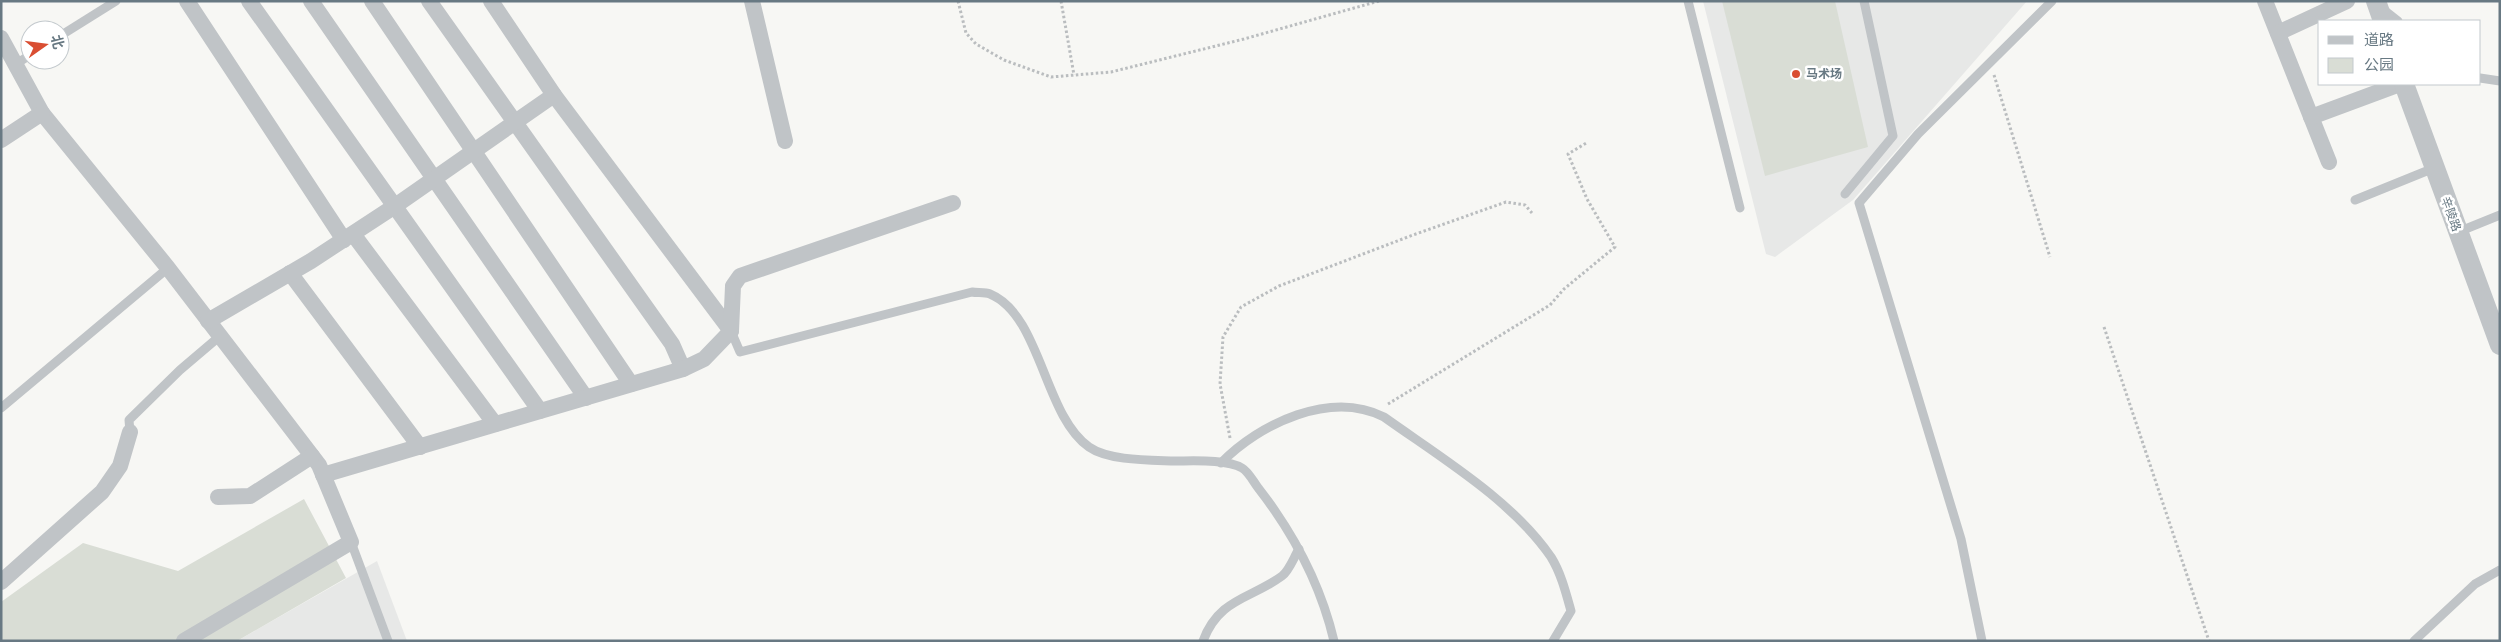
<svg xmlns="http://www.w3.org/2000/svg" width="2501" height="642" font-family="Inter,'Noto Sans SC',sans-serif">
<rect width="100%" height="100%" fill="#f7f7f4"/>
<g fill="#e7e8e7">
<polygon points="1703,1 2027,1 1853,200 1775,257 1766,254"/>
<polygon points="377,561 407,641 237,641"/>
</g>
<g fill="#d9ddd5">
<polygon points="1722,1 1835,1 1868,147 1765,176"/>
<polygon points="304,499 346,578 237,641 1,641 1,602 83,543 178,571"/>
</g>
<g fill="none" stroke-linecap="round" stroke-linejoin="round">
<g stroke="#babdbf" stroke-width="3" stroke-dasharray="2.5 2.5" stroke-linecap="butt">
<polyline points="958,1 966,33 976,44 1004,60 1051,77 1111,72 1244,39 1379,1"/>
<polyline points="1061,1 1074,75"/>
<polyline points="1994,75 2050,257"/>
<polyline points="2104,327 2209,641"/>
<polyline points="1388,404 1550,305 1564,289 1615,247 1587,199 1568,154 1588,142"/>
<polyline points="1230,438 1220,384 1223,337 1241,307 1279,286 1413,235 1506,202 1525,205 1532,213"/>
</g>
<g stroke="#c0c4c7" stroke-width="9">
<polyline points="1688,1 1740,208"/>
<polyline points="2384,10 2398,21"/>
<polyline points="60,36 116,1"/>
<polyline points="16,64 30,55"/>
<polyline points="2480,78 2500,81"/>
<polyline points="1845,194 1893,136 1864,1"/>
<polyline points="2355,200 2434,168"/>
<polyline points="2458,232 2500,215"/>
<path d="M731,331L740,352L972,292C977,293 985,292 990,294C1041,315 1044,416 1089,447C1109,461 1151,460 1175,461C1193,461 1227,459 1242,468C1249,472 1254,483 1259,489C1293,533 1321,586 1334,641"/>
<polyline points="1,408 168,268"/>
<polyline points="130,432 129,420 180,370 220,336"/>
<path d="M1221,463C1260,423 1331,390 1384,417C1440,457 1512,500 1551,557C1561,573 1566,593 1571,611L1553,641"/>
<polyline points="351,542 388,641"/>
<path d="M1203,641C1219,598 1251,599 1282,576C1289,571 1294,557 1299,549"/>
<polyline points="1982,641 1961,539 1859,203 1918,134 2052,1"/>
<polyline points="2414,641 2475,584 2500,570"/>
</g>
<g stroke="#c0c4c7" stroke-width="16">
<polyline points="187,1 344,240"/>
<polyline points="249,1 540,411"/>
<polyline points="311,1 586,398"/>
<polyline points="372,1 631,384"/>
<polyline points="429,1 672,344 683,369"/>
<polyline points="491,1 554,95 731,331"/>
<polyline points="752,1 785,141"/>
<polyline points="2265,1 2329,162"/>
<polyline points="2278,33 2347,1"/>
<polyline points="1,38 42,113 168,268 319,465 351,542 184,641"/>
<polyline points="2311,117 2400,84"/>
<polyline points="1,140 42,113"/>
<polyline points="353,234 495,424"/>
<polyline points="290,273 420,447"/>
<polyline points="208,321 311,261 395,206 554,95"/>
<polyline points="323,475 683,369 704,359 731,331 733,286 740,276 953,203"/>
<polyline points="218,497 250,496 312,456"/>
<polyline points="1,582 102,492 120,466 130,432"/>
</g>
<g stroke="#c0c4c7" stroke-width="20">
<polyline points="2376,1 2383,21"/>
<polyline points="2404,84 2500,345"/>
</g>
</g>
<circle fill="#d94e32" stroke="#fff" stroke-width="2" cx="1796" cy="74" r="5"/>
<g text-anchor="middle" stroke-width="5" stroke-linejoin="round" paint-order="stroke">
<g font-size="12" font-weight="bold" fill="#687983" stroke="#fff" text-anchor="start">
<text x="1806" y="78">马术场</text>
</g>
<g font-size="12" fill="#687983" stroke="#fff">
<text transform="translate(2451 214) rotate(70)" y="4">辛陵路</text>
</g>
</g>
<rect width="2501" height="642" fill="none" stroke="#687983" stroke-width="5"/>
<rect x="2318" y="20" width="162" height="65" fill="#ffffff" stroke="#c3c9cd"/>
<rect x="2328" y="36" width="25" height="8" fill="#c0c4c7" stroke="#c3c9cd"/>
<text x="2364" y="45" font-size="15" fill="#687983">道路</text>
<rect x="2328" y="58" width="25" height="15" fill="#d9ddd5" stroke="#c3c9cd"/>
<text x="2364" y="70" font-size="15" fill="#687983">公园</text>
<g transform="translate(45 45) rotate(76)"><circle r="24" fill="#ffffff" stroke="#c3c9cd"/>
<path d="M0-4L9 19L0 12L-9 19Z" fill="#d94e32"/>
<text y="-8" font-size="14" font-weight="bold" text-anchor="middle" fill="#687983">北</text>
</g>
</svg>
